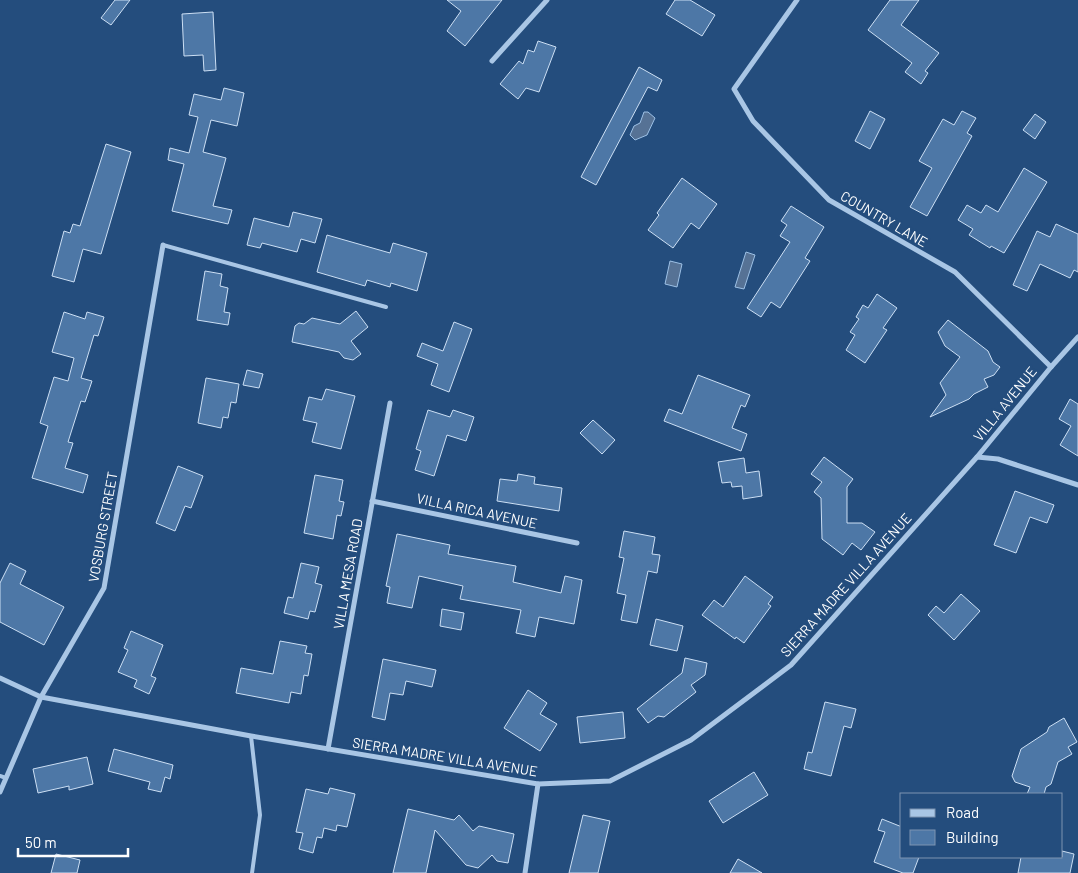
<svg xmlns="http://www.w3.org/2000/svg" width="1078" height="873" font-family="Barlow,sans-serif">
<rect width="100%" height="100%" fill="#244d7d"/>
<g fill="#567295" stroke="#9dc1e6">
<polygon points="644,112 648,112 655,118 647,135 635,140 630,135 634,126 640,123"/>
<polygon points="746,252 755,255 744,289 735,287"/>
<polygon points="670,261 682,264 677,287 665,284"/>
</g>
<g fill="#4d77a6" stroke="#ccdff4">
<polygon points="115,0 130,0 111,25 101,18"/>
<polygon points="447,0 502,0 465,46 447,31 461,11"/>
<polygon points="675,0 690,0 715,15 702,36 666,14"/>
<polygon points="890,0 919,0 901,25 939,53 925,71 928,73 921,84 905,72 912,63 868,30"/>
<polygon points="213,12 216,70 204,71 203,55 184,56 182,14"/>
<polygon points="538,41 556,47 539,92 526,88 518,99 500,84 519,61 523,64 528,50 534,52"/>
<polygon points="639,67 662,80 657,91 648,87 596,185 581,177"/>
<polygon points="224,88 244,93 237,126 211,120 203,152 226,158 213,206 232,210 228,224 172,211 184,164 168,160 170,148 189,153 198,117 189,115 194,94 221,100"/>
<polygon points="870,111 885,119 870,149 855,141"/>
<polygon points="962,111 976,118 967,133 972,136 927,216 910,207 932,168 919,161 943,119 954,125"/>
<polygon points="1035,114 1046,122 1035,139 1023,130"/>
<polygon points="106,144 131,152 101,254 83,249 74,282 52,276 64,231 70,233 73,224 80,226"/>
<polygon points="1024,168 1047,182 1004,253 991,246 990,248 969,235 973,229 958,220 967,205 981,213 986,205 998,212"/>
<polygon points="682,178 717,204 699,229 691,223 673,248 648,230 659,215 657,213"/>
<polygon points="791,206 824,227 805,258 810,261 780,308 771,302 761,317 747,308 790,242 780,236 787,225 781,221"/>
<polygon points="293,212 322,219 315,243 301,239 297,252 262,243 260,248 247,245 254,218 289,227"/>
<polygon points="1056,224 1078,234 1078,272 1074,270 1070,278 1040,264 1027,291 1013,285 1037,231 1050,237"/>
<polygon points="327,235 390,253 393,243 427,253 417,291 391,283 390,287 367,280 365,286 317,272"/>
<polygon points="205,271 222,274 220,286 228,288 224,312 230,313 228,325 197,320"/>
<polygon points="877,294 897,308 883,328 887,330 865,363 846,350 855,335 850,332 859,319 856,317 863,305 868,308"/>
<polygon points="356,311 368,327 351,341 361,354 353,360 344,358 339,352 292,342 295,326 299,323 304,324 312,318 340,324"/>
<polygon points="64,312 85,319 87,312 104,317 98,336 94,335 81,378 92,381 85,402 81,401 68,442 73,443 65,468 88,475 83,493 32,478 48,426 40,423 54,377 68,381 74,358 52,352"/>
<polygon points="948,320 988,351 993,362 1000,367 994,375 984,379 988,387 974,394 969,399 930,417 946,395 940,383 960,357 945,346 938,332"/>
<polygon points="454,322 472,329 449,392 431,385 438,364 417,356 422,343 443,351"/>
<polygon points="247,370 263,374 259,388 243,385"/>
<polygon points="698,375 750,395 745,407 741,405 732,428 747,434 741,451 664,421 669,409 682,414"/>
<polygon points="206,378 239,384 236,403 231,402 228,418 223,417 221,428 198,423"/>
<polygon points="326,389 355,396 341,449 312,442 317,423 303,420 309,397 322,400"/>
<polygon points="1070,399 1078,404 1078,456 1060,445 1071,426 1059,419"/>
<polygon points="428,410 450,417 453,410 474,417 466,441 447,435 434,476 415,470 421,451 416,449"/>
<polygon points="593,420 615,440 602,454 580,433"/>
<polygon points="824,457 853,479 847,487 847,523 862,523 875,532 861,550 852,543 843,555 822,539 821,498 814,492 822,482 811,474"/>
<polygon points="744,458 746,473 759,471 762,496 743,499 742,486 732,487 731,482 722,483 718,462"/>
<polygon points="178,466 203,476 191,508 185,506 175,531 156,523"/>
<polygon points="518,474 535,477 534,484 562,488 559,511 497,501 500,479 517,481"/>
<polygon points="315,475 343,480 339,501 344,502 341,516 337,515 333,539 304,533"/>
<polygon points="1015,491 1054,505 1047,523 1030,517 1016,553 994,545"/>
<polygon points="624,531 655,537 652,554 660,555 657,573 648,571 637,623 621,620 626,595 617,593 624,558 619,557"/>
<polygon points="397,534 450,545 448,554 516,566 513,582 561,593 565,576 582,580 574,624 539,617 535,637 516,633 521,610 460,599 463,586 419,576 412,608 387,603 390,587 386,586"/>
<polygon points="10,563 26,571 20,584 64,607 44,645 0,622 0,583"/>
<polygon points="301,563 319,567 315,583 322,585 315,612 310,611 308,619 284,613 288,597 293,598"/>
<polygon points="745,576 773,597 768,604 771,606 744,643 736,637 735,639 702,615 714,600 723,607"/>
<polygon points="961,594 980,611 954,640 928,615 936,606 944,613"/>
<polygon points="442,609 464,613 461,630 440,626"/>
<polygon points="656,619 683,626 677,651 650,645"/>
<polygon points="131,631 163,645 151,676 156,678 149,694 134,687 137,680 118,672 128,650 124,648"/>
<polygon points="280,641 307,646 305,653 312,654 308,676 304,675 301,694 291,692 289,703 236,693 241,668 273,674"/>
<polygon points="685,658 707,663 705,675 691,685 696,692 664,717 658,716 648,723 637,709 682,673"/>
<polygon points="383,659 436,670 432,687 406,681 403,695 390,693 385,720 372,717"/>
<polygon points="528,690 547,703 540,714 557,724 540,751 504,728"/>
<polygon points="825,702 856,709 851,728 844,726 831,776 804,769 808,752 812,753"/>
<polygon points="623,712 625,738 580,743 577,717"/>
<polygon points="1064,718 1077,742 1068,747 1072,754 1058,762 1051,784 1046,787 1044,794 1027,794 1030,787 1015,782 1012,776 1021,749 1047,732 1049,727"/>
<polygon points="114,749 173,765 170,779 165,777 161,792 148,789 150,782 108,771"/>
<polygon points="87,757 93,784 69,790 69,786 38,793 33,769"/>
<polygon points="754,772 768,795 723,823 709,801"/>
<polygon points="330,788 355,794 347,827 337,825 336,831 324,828 322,838 317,837 313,853 299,849 303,833 296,832 306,789 328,794"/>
<polygon points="408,809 454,820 459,815 473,831 479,826 514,834 508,863 497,861 492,855 478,868 466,865 435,830 426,873 393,873"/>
<polygon points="583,815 610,821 598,873 569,873"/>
<polygon points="882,819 902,827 902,857 919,857 913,873 903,873 874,862 885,832 878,830"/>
<polygon points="1062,851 1074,854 1070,873 1018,873 1021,857 1062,857"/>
<polygon points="56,854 80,860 77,873 51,873"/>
<polygon points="738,859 762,873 730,873"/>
</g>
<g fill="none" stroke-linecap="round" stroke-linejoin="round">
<g stroke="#a9c6e5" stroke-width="4">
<polyline points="163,245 386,307"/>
<polyline points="251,736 260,815 252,873"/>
<polyline points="0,776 6,778"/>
</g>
<g stroke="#a9c6e5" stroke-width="5">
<polyline points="797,0 734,89 753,121 829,200 955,272 1051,367"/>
<polyline points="492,61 547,0"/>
<polyline points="977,457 998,459 1078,485"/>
<polyline points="372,501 577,543"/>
<polyline points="0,678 41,697 251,736 538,784 610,781 691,740 791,665 977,457 1051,367 1078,337"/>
<polyline points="328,749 390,403"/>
<polyline points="0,792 41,697 104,588 163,245"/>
<polyline points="525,873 538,784"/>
</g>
</g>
<g text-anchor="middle" stroke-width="4.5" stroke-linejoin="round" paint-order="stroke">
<g font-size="14" fill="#fff" stroke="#244d7d">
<text transform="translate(884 219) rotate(30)" y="5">COUNTRY LANE</text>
<text transform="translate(1005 404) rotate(-51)" y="5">VILLA AVENUE</text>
<text transform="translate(477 511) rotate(12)" y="5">VILLA RICA AVENUE</text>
<text transform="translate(103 527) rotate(-80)" y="5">VOSBURG STREET</text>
<text transform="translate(348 574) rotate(-80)" y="5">VILLA MESA ROAD</text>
<text transform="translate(846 585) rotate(-48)" y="5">SIERRA MADRE VILLA AVENUE</text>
<text transform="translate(445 757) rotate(9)" y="5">SIERRA MADRE VILLA AVENUE</text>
</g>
</g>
<rect x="900" y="793" width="162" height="65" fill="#244d7d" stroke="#7c94b1"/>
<rect x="910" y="809" width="25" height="8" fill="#a9c6e5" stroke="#7c94b1"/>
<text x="946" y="818" font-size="15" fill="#ffffff">Road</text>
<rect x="910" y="830" width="25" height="15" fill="#4d77a6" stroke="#7c94b1"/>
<text x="946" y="843" font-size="15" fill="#ffffff">Building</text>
<path d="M18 848v8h110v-8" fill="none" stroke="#ffffff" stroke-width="2.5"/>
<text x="25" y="848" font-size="15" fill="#ffffff" stroke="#244d7d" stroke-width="4" paint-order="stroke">50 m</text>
</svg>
